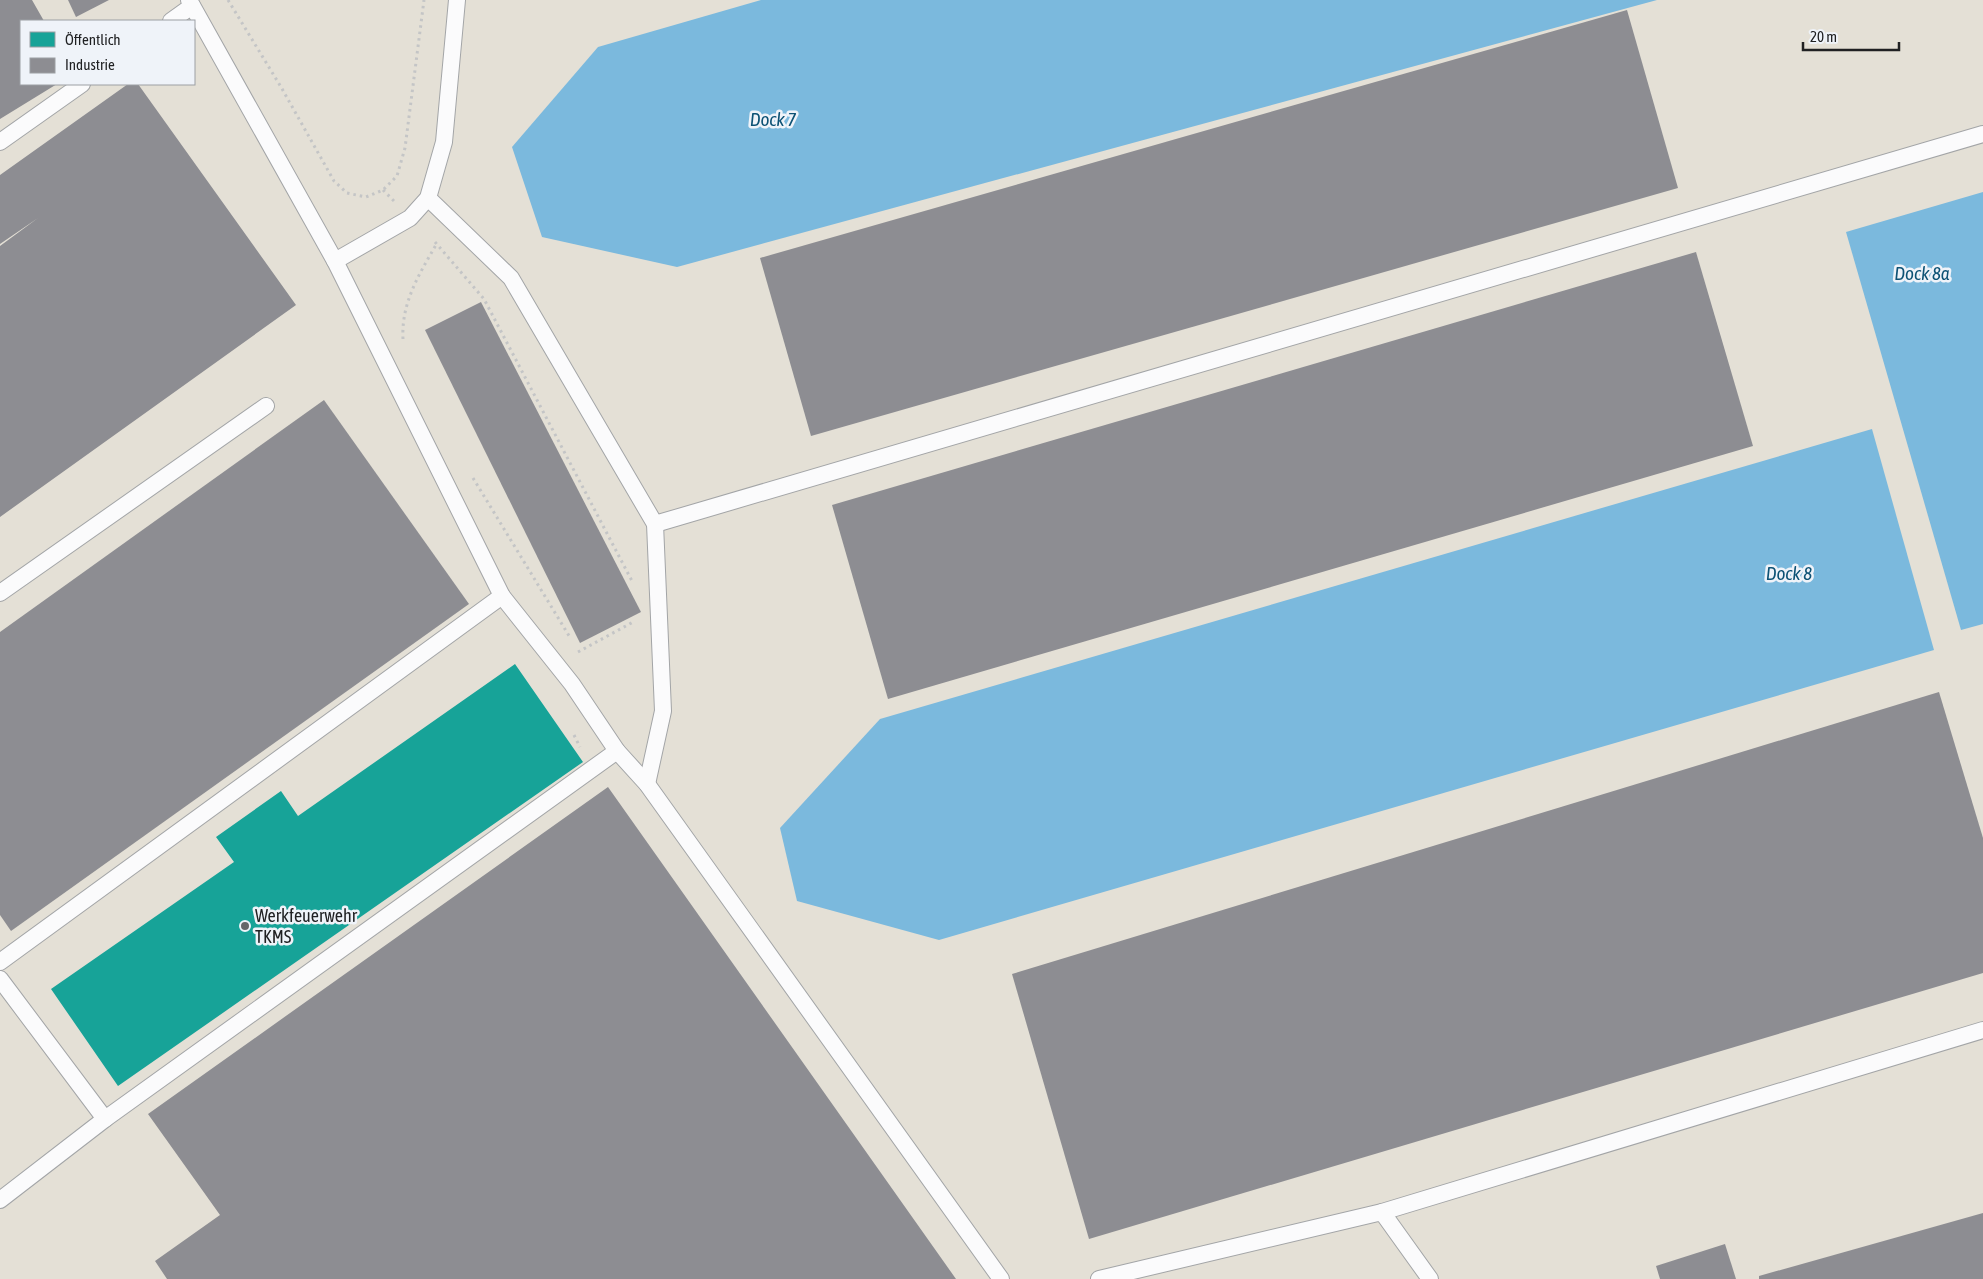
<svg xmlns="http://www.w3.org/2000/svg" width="1983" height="1279" font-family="'Asap Condensed',sans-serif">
<rect width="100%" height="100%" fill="#e4e6e9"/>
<path fill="#e4e0d6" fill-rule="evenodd" d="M0,0H1983V1279H0ZM21,21H194V84H21Z"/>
<g fill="#7bb9dd">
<polygon points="761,0 1657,0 677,267 542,237 512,147 598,47"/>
<polygon points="1983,192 1983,624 1961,630 1846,232"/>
<polygon points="1872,429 1934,650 939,940 797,901 780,828 880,719"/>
</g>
<polygon fill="#17a398" points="515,664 583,762 118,1086 51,989 234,862 216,837 281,791 298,816"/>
<g fill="#8d8d92">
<polygon points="0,0 32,0 44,21 21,21 21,84 57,84 0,119"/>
<polygon points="68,0 109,0 76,17"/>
<polygon points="1627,10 1678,188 811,436 760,258"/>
<polygon points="128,84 138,84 296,305 0,517 0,246 38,218 0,244 0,175"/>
<polygon points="1696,252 1753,446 888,699 832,505"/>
<polygon points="481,302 641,612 580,643 425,330"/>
<polygon points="324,400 469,604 11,931 0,915 0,632"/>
<polygon points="1939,692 1983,838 1983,973 1089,1239 1012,974"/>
<polygon points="608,787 956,1279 167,1279 155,1261 220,1215 148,1114"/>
<polygon points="1983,1213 1983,1279 1759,1279 1759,1276"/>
<polygon points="1725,1244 1736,1279 1660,1279 1656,1266"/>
</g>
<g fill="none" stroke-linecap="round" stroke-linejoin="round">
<defs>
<g id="lane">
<polyline points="189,0 335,261 502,596 572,684 617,751 647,784 1001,1279"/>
<polyline points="171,21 192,6"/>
<polyline points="0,142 82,84"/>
<polyline points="428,198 511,278 655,524 663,711 647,784"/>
<polyline points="335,261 410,218 428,198 444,142 457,0"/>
<polyline points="655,524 1983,134"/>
<polyline points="0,593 266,406"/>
<polyline points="0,962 502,596"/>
<polyline points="0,979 105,1119 617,751"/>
<polyline points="0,1200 105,1119"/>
<polyline points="1382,1212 1983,1030"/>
<polyline points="1099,1279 1382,1212 1430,1279"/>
</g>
</defs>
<use href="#lane" stroke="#a3a5a7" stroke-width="18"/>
<g stroke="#c4c5c6" stroke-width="3" stroke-dasharray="2.5 4" stroke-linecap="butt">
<polyline points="228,0 281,87 334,181 347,193 366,197 383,190 397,176 405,148 424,0"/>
<polyline points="383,190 394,201"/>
<polyline points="435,242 484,299 632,581"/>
<path d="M403,339C401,302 420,273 437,243"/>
<polyline points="473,478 571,639"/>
<polyline points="578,652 635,621"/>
<polyline points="574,735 580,747"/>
</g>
<use href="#lane" stroke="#fbfbfc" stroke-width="16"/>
</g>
<circle fill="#656668" stroke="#eff3f9" stroke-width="2" cx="245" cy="926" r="5"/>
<g text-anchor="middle" stroke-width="5" stroke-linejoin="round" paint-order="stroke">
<g font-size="18" fill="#202123" stroke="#eff3f9" text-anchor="start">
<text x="255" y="922">Werkfeuerwehr<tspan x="255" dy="21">TKMS</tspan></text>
</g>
<g font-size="19" font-style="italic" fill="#0d5275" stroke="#eff3f9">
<text x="773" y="126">Dock 7</text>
<text x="1922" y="280">Dock 8a</text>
<text x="1789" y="580">Dock 8</text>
</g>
</g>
<rect x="20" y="20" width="175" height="65" fill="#eff3f9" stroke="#9c9fa3"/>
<rect x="30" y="32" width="25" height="15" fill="#17a398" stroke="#9c9fa3"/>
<text x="65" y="45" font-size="15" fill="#202123">Öffentlich</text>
<rect x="30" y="58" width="25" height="15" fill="#8d8d92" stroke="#9c9fa3"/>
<text x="65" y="70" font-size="15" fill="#202123">Industrie</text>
<path d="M1803 42v8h96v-8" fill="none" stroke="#202123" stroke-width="2.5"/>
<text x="1810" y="42" font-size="15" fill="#202123" stroke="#eff3f9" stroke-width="4" paint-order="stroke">20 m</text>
</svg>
